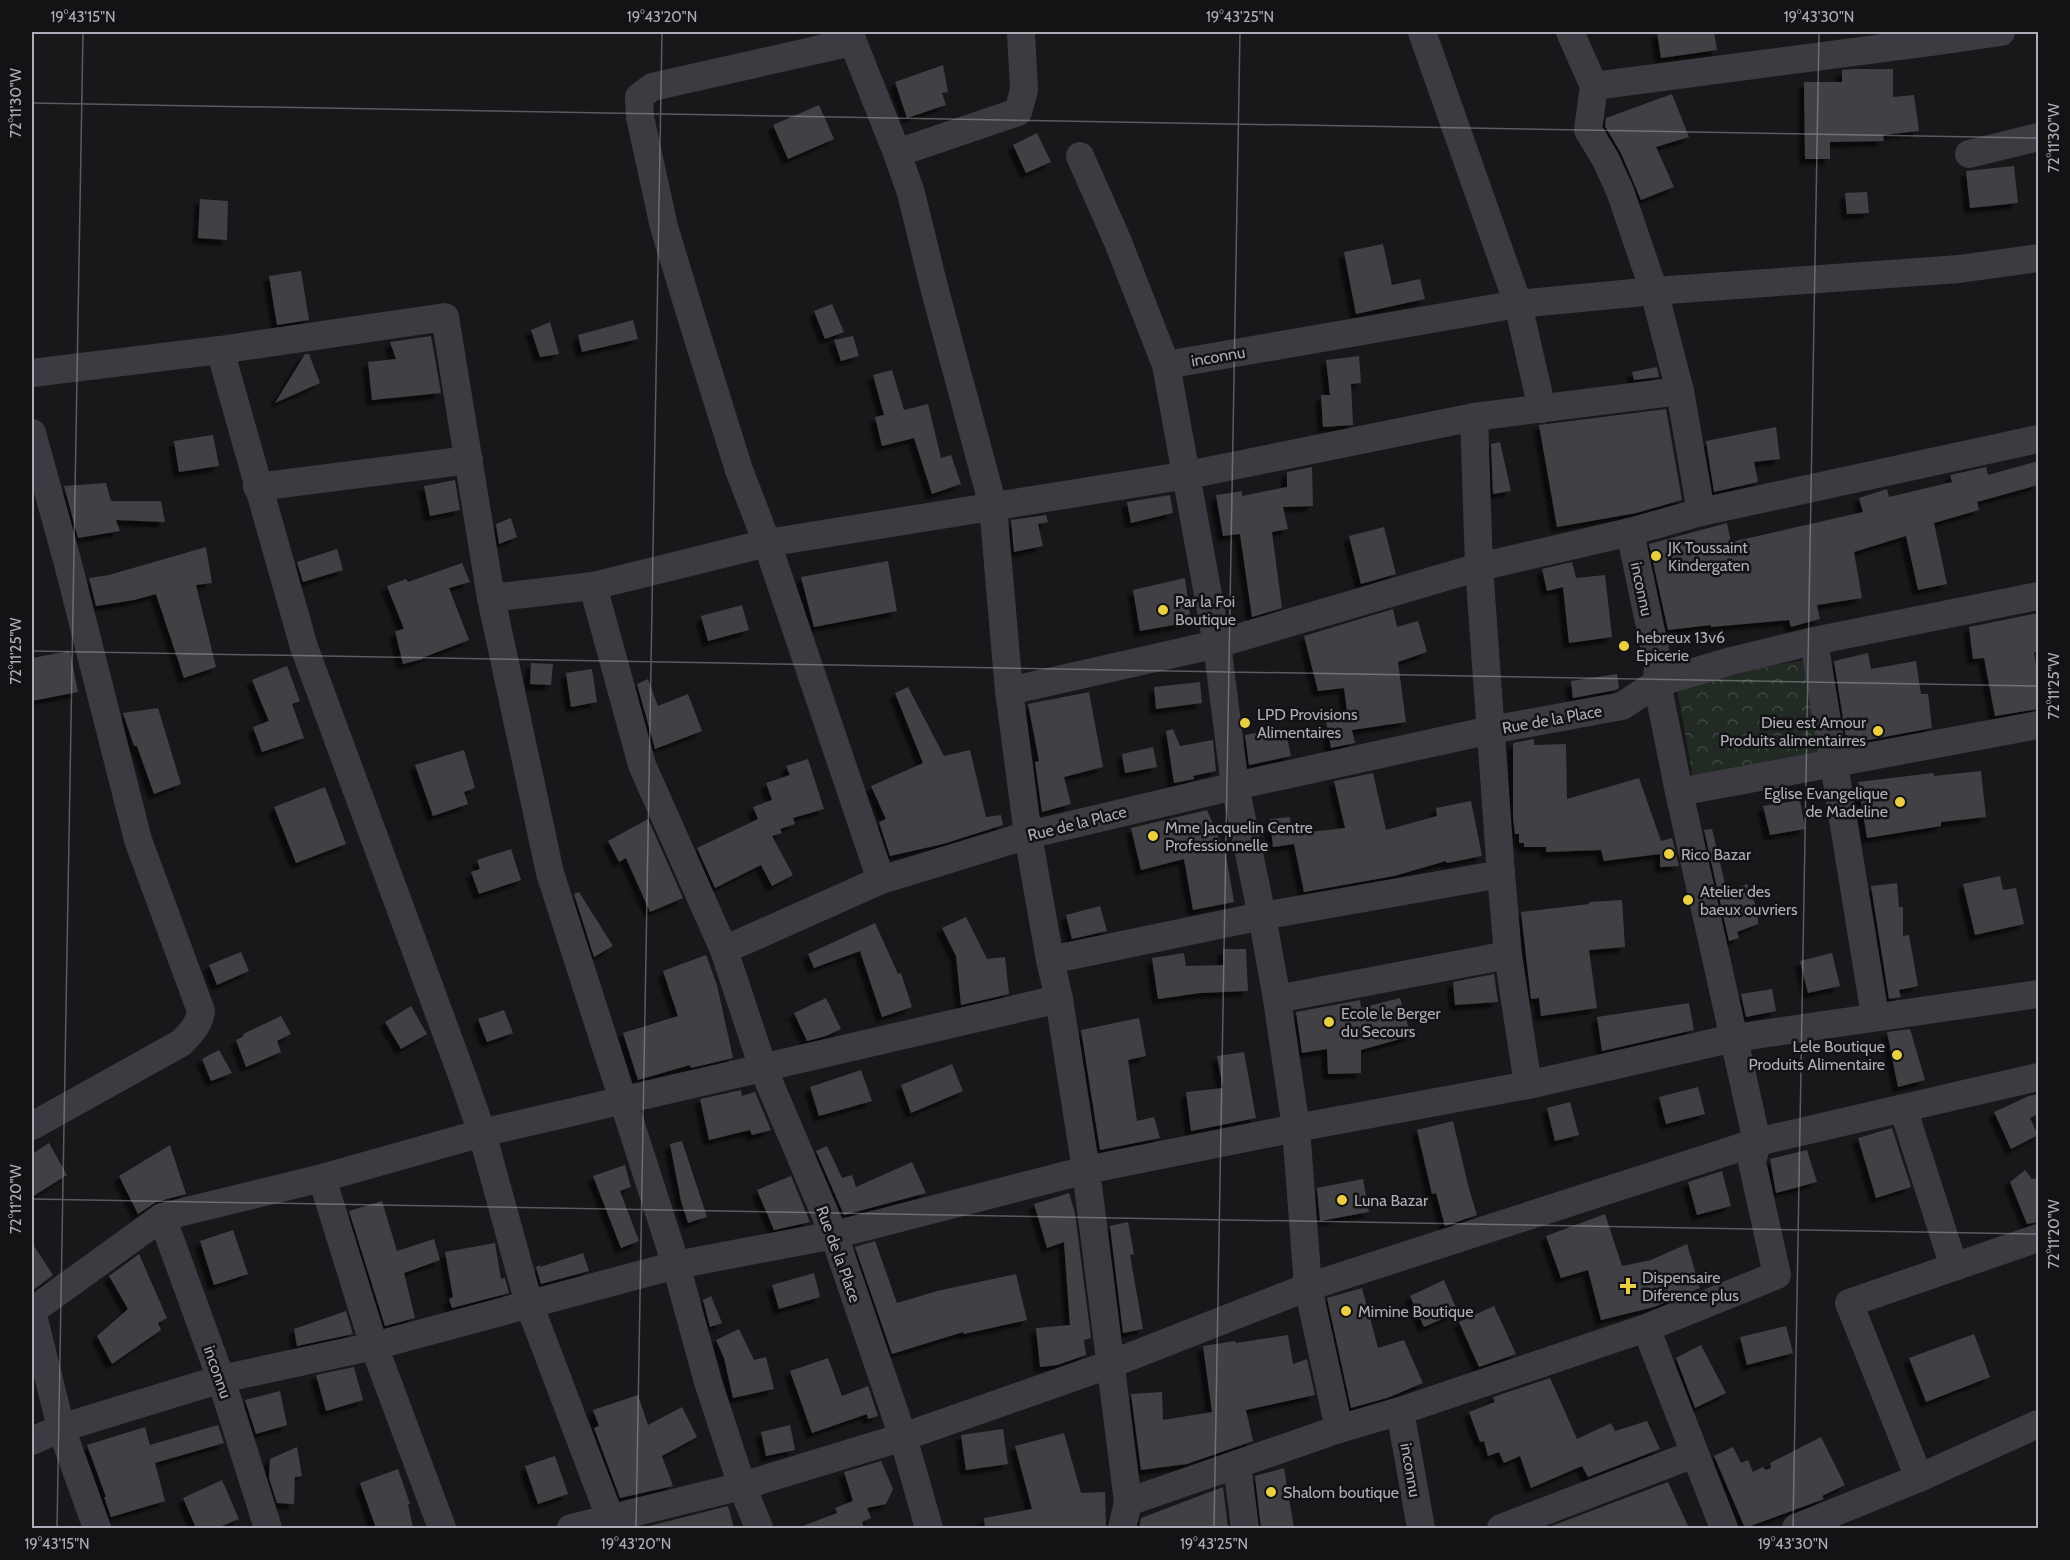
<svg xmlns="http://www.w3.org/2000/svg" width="2070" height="1560" font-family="Cabin,sans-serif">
<defs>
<pattern id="forest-crowns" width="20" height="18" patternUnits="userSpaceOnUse" patternTransform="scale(1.5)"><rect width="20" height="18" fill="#222a24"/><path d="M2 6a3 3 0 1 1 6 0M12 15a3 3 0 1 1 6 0" fill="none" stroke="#3f4642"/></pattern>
<filter id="shadow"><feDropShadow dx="-5.5" dy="5.5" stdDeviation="1.5" flood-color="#0009"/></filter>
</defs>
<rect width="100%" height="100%" fill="#18181a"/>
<polygon fill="url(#forest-crowns)" points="1810,659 1823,755 1693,778 1676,683"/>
<g fill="#404044" filter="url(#shadow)">
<polygon points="1657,32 1714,32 1717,50 1661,58"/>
<polygon points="943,65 948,92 942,93 946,105 907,118 895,82"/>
<polygon points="1854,69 1893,69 1893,97 1914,95 1919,131 1883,135 1884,141 1830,142 1830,159 1805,159 1804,82 1842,82 1842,70"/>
<polygon points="1672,94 1689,137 1656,147 1674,187 1641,200 1621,153 1605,126 1606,118"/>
<polygon points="819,105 834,139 788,159 773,125"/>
<polygon points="1037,133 1051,162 1026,173 1013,145"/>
<polygon points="2014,166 2018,203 1970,208 1966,171"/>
<polygon points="1867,192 1869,213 1847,214 1845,193"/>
<polygon points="200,199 228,201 227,240 198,238"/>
<polygon points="1383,244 1392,285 1420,279 1425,299 1356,314 1344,252"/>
<polygon points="301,271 309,320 277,325 269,276"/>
<polygon points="832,304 844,332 825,339 814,311"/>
<polygon points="633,320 638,339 582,352 578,335"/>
<polygon points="550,322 559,354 540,357 531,330"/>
<polygon points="431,336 441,393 372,400 368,362 396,359 390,342"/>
<polygon points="853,336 859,356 841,361 834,340"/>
<polygon points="305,354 309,354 320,383 275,403"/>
<polygon points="1359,356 1361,383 1351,384 1353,425 1323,427 1321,395 1330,395 1326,360"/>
<polygon points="1657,367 1659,377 1634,380 1632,372"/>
<polygon points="892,370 904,410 928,404 941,458 951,455 961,484 932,494 914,438 882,446 875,417 884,415 873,375"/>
<polygon points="1666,409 1682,500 1636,513 1557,527 1539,425"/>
<polygon points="1776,427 1780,459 1754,462 1758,482 1714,492 1706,441"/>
<polygon points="213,435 219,466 179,472 174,441"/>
<polygon points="1500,442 1511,491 1493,494 1491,444"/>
<polygon points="2038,461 2038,485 1977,502 1979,510 1934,523 1947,584 1918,590 1906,536 1854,552 1862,598 1817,605 1820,619 1791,627 1789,620 1711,627 1711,625 1668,630 1649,544 1727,523 1731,542 1863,512 1859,498 1887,489 1889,497 1952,482 1950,475 1986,467 1988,475"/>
<polygon points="1312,467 1313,506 1283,507 1288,529 1272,532 1282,608 1252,617 1240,534 1223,536 1216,495 1242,491 1242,496 1287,487 1287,472"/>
<polygon points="455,480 460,510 430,516 424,486"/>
<polygon points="106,483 111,501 161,501 165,522 116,520 120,531 78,538 64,486"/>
<polygon points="1170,495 1173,513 1131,523 1127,502"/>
<polygon points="1046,515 1048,522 1038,524 1043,546 1014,552 1011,520"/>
<polygon points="511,518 517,537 499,544 496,524"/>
<polygon points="1384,527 1396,574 1361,584 1349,536"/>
<polygon points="206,547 212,583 196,585 216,667 184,678 156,594 134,600 96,606 89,578 109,575"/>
<polygon points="337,549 343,570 303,582 297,562"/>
<polygon points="888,561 897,611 814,627 801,577"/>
<polygon points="1572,562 1576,578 1605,575 1612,637 1569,643 1563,587 1547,591 1542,569"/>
<polygon points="462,563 470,582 449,588 469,640 422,658 423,659 403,664 395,631 404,629 387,586 406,579 408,582"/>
<polygon points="1185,578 1191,622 1140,631 1133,590"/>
<polygon points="742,605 749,630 708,641 701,616"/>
<polygon points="1393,609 1397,627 1418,621 1427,652 1398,662 1406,722 1352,730 1355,743 1331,748 1326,722 1348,718 1344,688 1318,691 1304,636"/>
<polygon points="2038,613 2038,652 2034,652 2038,677 2038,709 1995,716 1984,658 1973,659 1969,627"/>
<polygon points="70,651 78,692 32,701 32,658"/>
<polygon points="1868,653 1871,669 1916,661 1921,694 1928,694 1932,728 1847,744 1834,661"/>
<polygon points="531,663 553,664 551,685 530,684"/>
<polygon points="287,666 300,701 292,704 304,738 262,752 253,727 269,721 252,680"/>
<polygon points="592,669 597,702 571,707 566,673"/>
<polygon points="1617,674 1619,688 1616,690 1573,698 1571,681"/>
<polygon points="648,679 658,706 688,694 702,731 655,749 637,684"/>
<polygon points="1200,682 1202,703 1156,709 1154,687"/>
<polygon points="908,687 944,756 970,750 986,817 1001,815 1003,825 943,844 890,856 879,822 886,819 871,786 923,763 895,693"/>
<polygon points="1089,692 1103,767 1064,777 1071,804 1042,812 1035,762 1039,761 1028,704"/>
<polygon points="158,708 181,784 154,794 137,746 134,746 123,713"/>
<polygon points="1285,728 1291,756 1249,765 1245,735"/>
<polygon points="1173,729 1180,746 1213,740 1216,771 1193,776 1194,779 1174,783 1166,731"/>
<polygon points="1534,739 1534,745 1566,744 1567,799 1639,778 1661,841 1672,838 1679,866 1660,867 1660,854 1604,861 1601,850 1546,852 1546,847 1524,847 1524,843 1519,843 1519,834 1515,834 1513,817 1513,743"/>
<polygon points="1153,747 1157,767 1125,773 1122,754"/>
<polygon points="464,750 475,788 464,792 468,804 433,816 415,765"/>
<polygon points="808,759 824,809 793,818 795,824 780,829 782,833 772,836 793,875 772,886 761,865 715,888 697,848 758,819 753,807 772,800 766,783 790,775 786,766"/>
<polygon points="1981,771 1986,817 1941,822 1941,826 1867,838 1858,782 1933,773 1934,776"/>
<polygon points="1373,773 1386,830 1437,816 1436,808 1471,801 1482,856 1447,863 1446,861 1394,876 1304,892 1294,844 1273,847 1270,819 1290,817 1292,834 1345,828 1334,781"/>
<polygon points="325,787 346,844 296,863 274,807"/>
<polygon points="1800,800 1805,829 1770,835 1763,806"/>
<polygon points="1207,810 1226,855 1234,902 1193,910 1184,859 1141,870 1131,828"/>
<polygon points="648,819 683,898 650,912 626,858 619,862 608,841"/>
<polygon points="1712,829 1727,892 1747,884 1758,911 1758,924 1737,932 1739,938 1729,941 1704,830"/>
<polygon points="511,849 521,880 479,894 471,872 480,869 477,860"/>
<polygon points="2000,876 2003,890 2016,888 2024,924 1975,935 1963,884"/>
<polygon points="1897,883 1899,907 1903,907 1903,936 1909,935 1918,986 1899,990 1901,997 1889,999 1871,886"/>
<polygon points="579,892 613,946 594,957 574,894"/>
<polygon points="1622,900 1625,947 1589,950 1597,1008 1541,1016 1539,998 1531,999 1521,912 1589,904 1589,902"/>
<polygon points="1100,906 1107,931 1072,939 1066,915"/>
<polygon points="966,917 987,959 1005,957 1009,994 961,1005 956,956 942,928"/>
<polygon points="875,923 898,974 901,973 912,1007 882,1017 860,951 814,968 808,954"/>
<polygon points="1223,949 1246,949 1248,991 1200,993 1158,999 1152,958 1184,953 1186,966 1223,965"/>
<polygon points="241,952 249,971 217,985 209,965"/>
<polygon points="1832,953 1840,986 1808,993 1800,961"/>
<polygon points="706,955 717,985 733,1058 691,1068 690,1065 638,1080 623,1033 678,1016 663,971"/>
<polygon points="1494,974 1498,1002 1455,1005 1453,982"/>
<polygon points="1772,989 1776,1011 1746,1017 1741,994"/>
<polygon points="826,998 841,1029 826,1036 807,1041 794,1013"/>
<polygon points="1400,998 1411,1036 1361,1050 1361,1073 1328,1074 1327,1049 1302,1053 1296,1012 1360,1000 1361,1008"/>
<polygon points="1689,1003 1694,1030 1602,1051 1597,1017"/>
<polygon points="411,1006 427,1034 401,1049 385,1022"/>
<polygon points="504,1010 513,1033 487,1042 478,1019"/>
<polygon points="281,1016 291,1034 277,1041 281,1052 246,1067 236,1040 244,1036 243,1034"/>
<polygon points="1139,1018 1146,1056 1128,1060 1137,1121 1154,1117 1160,1138 1100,1150 1081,1030"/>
<polygon points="1910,1029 1925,1080 1898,1087 1887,1032"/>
<polygon points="219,1050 232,1073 211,1081 202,1059"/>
<polygon points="1244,1052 1256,1118 1191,1131 1186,1092 1223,1088 1217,1056"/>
<polygon points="952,1064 963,1091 911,1113 901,1085"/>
<polygon points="861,1070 872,1101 819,1116 810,1087"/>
<polygon points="1698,1087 1705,1114 1666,1124 1659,1097"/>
<polygon points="741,1090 742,1096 755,1092 771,1130 752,1135 750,1130 709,1140 700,1099"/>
<polygon points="2038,1094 2038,1114 2030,1118 2038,1135 2011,1149 1994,1112 2029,1096"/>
<polygon points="1570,1102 1579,1135 1555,1141 1547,1108"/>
<polygon points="1453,1121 1469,1189 1477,1215 1445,1226 1436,1193 1432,1194 1417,1130"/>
<polygon points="1892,1128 1911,1187 1876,1198 1858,1138"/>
<polygon points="682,1141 707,1217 688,1223 681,1201 670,1144"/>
<polygon points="49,1143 67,1175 32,1197 32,1154"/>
<polygon points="170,1145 186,1194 156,1202 138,1214 119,1176"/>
<polygon points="827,1146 842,1178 852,1175 856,1187 912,1162 926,1193 844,1215 816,1151"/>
<polygon points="1807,1150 1817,1182 1776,1193 1770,1159"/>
<polygon points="625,1165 631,1187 620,1191 639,1241 621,1248 593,1176"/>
<polygon points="2025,1170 2032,1179 2038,1178 2038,1222 2027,1224 2010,1182"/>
<polygon points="1722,1171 1731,1206 1697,1215 1688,1182"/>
<polygon points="791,1176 810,1222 774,1230 757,1190"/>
<polygon points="1363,1179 1369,1212 1320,1221 1317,1188"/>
<polygon points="1069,1193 1075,1213 1091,1338 1084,1340 1086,1355 1057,1365 1040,1367 1036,1328 1070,1325 1064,1242 1047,1248 1034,1204"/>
<polygon points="382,1201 397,1251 434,1239 440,1260 404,1273 415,1318 385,1326 349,1211"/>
<polygon points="1605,1214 1622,1266 1651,1260 1687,1244 1700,1288 1654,1307 1601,1320 1588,1270 1561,1278 1546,1236"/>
<polygon points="1128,1222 1134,1254 1130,1255 1143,1329 1123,1333 1110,1226"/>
<polygon points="233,1230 248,1274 214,1285 200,1241"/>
<polygon points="875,1241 897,1303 937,1291 1016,1274 1027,1320 964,1334 963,1332 892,1354 855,1247"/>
<polygon points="32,1243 53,1275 32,1291"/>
<polygon points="495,1243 501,1279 505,1278 509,1293 452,1308 449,1299 453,1297 445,1252"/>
<polygon points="583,1253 589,1271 541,1284 536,1267 540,1265 540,1267"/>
<polygon points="139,1254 167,1318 158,1323 161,1330 112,1364 97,1336 128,1309 109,1276"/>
<polygon points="814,1273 820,1297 779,1309 772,1285"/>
<polygon points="1444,1280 1458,1312 1424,1327 1410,1296"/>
<polygon points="1362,1288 1378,1348 1404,1340 1423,1383 1387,1398 1351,1408 1327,1298"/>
<polygon points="711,1296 722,1323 710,1327 703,1300"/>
<polygon points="1494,1306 1516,1354 1479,1367 1459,1322"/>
<polygon points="346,1311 353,1334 297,1346 294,1329"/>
<polygon points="1786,1326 1793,1353 1747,1365 1740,1337"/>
<polygon points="739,1329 754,1360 766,1357 774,1389 733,1398 724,1358 716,1340"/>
<polygon points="1974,1334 1990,1377 1926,1402 1909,1358"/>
<polygon points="1288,1335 1293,1364 1307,1359 1315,1395 1246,1410 1253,1441 1187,1464 1141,1470 1131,1394 1162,1392 1163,1420 1212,1412 1203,1346 1235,1341 1236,1343"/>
<polygon points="1701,1345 1726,1393 1695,1408 1676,1358"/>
<polygon points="828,1358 842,1396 868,1386 878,1416 868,1419 867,1414 812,1433 790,1371"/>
<polygon points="354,1367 363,1400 326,1411 316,1375"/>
<polygon points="1550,1378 1577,1439 1611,1423 1615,1431 1647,1421 1660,1449 1588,1477 1582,1466 1531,1488 1520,1456 1504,1463 1499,1452 1488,1456 1484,1441 1480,1442 1469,1412 1495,1402 1493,1397"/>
<polygon points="280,1391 287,1425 256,1434 245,1400"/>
<polygon points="638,1395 648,1425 682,1407 697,1437 662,1456 673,1486 620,1498 594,1428 599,1426 593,1410"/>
<polygon points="218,1425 224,1443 155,1463 165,1501 111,1517 104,1497 106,1497 87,1445 145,1427 150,1445"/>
<polygon points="790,1425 795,1450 766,1456 761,1432"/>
<polygon points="1003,1429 1008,1464 966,1470 961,1435"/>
<polygon points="1064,1433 1081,1493 1105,1492 1106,1526 1058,1528 985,1528 984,1518 1032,1509 1015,1446"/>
<polygon points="1821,1437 1845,1485 1822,1496 1824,1499 1745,1528 1714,1456 1733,1447 1741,1463 1748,1460 1753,1472 1763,1467 1765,1470 1771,1468 1770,1463"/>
<polygon points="297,1447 302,1476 295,1477 294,1504 277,1503 269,1478 270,1459"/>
<polygon points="555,1456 568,1494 538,1504 525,1466"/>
<polygon points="881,1461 893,1489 886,1504 867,1508 871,1518 862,1522 864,1528 800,1528 800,1527 837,1513 835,1508 853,1501 844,1472"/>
<polygon points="1284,1468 1294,1528 1261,1528 1255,1476"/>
<polygon points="398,1469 410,1504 408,1504 413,1528 376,1528 360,1483"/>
<polygon points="222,1480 239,1519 217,1528 196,1528 183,1498"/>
<polygon points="1668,1482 1689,1528 1546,1528"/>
<polygon points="1223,1487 1228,1528 1139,1528 1141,1518"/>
<polygon points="728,1506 734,1528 644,1528 645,1527"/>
</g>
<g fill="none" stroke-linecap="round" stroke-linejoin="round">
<g stroke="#3b3b41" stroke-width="28">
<polyline points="849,32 897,153 911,193 934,287 993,506 1009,691 1028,835 1050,960 1059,999 1086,1170 1128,1502 1122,1528"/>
<polyline points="1422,32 1518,304 1542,409"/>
<polyline points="1570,32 1594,86"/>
<polyline points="852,42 652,87 639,97 640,117 664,227 691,316 739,470 767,543 881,880"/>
<polyline points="897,153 1018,112 1024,90 1021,32"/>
<polyline points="1969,154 2038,137"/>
<polyline points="1080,156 1118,242 1166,365 1217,644 1235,786 1262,916 1277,999 1296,1128 1308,1287 1339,1429 1400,1411 1646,1328 1777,1275 1752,1162 1757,1142 1679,792 1657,683 1658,664 1630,532 1701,512 2038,439"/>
<polyline points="220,350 304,647 464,1081 482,1133 529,1304 614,1528"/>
<polyline points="1166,365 1518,304 1654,291 1620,191 1606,160 1588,130 1594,86 1930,42 2001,32"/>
<polyline points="32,373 220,350 445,317 491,598"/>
<polyline points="1474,417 1479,567 1501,874 1508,955 1528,1085"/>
<path d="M32,433L67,560L138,840L201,1011C199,1025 191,1033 181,1043L32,1126"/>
<polyline points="257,487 469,460"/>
<polyline points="1701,512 1680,391 1654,291 1959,269 2038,258"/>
<polyline points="593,586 491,598 550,873 676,1265 708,1382 742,1486 759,1528"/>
<polyline points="1814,641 1875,1016"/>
<polyline points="1009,691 1217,644 1479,567 1630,532"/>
<polyline points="1679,792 2038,725"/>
<polyline points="724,950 642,765 593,586 767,543 1188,475 1474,417 1680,391"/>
<polyline points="1050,960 1262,916 1501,874"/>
<polyline points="1277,999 1508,955"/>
<polyline points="1903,1108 1954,1267"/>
<polyline points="322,1178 374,1346 442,1528"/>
<polyline points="162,1217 221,1379 268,1528"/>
<polyline points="1646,1328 1724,1528"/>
<polyline points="1400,1411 1421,1528"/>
<polyline points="32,1441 61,1428 221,1379 374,1346 676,1265 834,1235 1086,1170 1296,1128 1528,1085 1734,1038 2038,994"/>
<polyline points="1237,1464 1245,1528"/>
<polyline points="1919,1478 1849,1303 2038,1238"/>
<polyline points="1128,1502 1339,1429"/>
<polyline points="97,1528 61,1428 32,1311 162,1217 322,1178 482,1133 1059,999"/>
<polyline points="571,1528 742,1486 903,1437 1111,1364 1308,1287 1757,1142 2038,1077"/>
<polyline points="929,1528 903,1437 834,1235 763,1068 724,950 881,880 1028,835 1235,786 1491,730 1622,706 1657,683 1731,661 1814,641 2038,596"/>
<polyline points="1501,1528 1694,1454"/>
<polyline points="1796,1528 1919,1478 2038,1424"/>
</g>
</g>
<path fill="none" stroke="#abadb9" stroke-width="1.5" stroke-opacity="0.45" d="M32,103L2038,138M32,651L2038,686M32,1199L2038,1234M57,1528L83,32M636,1528L662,32M1214,1528L1240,32M1793,1528L1819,32"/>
<g fill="#e9cf41" stroke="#131315" stroke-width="2">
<circle cx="1656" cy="556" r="6"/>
<circle cx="1163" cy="610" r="6"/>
<circle cx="1624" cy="646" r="6"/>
<circle cx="1245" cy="723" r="6"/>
<circle cx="1878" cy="731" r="6"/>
<circle cx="1900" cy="802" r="6"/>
<circle cx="1153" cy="836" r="6"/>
<circle cx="1669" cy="854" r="6"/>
<circle cx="1688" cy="900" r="6"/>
<circle cx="1329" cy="1022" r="6"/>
<circle cx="1897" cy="1055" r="6"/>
<circle cx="1342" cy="1200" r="6"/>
<path d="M1625 1277h6v6h6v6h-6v6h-6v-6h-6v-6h6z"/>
<circle cx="1346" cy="1311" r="6"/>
<circle cx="1271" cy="1492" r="6"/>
</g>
<g text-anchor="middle" stroke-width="5" stroke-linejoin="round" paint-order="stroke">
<g font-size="16" fill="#abadb9" stroke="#131315">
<text transform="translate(1218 356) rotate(-10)" y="6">inconnu</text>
<text transform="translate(1642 589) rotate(78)" y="6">inconnu</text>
<text transform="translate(1552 719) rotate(-10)" y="6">Rue de la Place</text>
<text transform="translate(1077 823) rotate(-14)" y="6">Rue de la Place</text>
<text transform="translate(839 1254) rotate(70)" y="6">Rue de la Place</text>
<text transform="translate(218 1372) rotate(71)" y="6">inconnu</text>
<text transform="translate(1411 1470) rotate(80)" y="6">inconnu</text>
</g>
<g font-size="16" fill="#abadb9" stroke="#131315" text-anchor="start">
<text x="1668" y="553">JK Toussaint<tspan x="1668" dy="18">Kindergaten</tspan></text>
<text x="1175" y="607">Par la Foi<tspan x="1175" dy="18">Boutique</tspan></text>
<text x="1636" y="643">hebreux 13v6<tspan x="1636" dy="18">Epicerie</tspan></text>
<text x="1257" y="720">LPD Provisions<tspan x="1257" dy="18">Alimentaires</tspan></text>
<text x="1866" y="728" text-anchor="end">Dieu est Amour<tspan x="1866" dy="18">Produits alimentairres</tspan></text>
<text x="1888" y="799" text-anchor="end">Eglise Evangelique<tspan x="1888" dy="18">de Madeline</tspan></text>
<text x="1165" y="833">Mme Jacquelin Centre<tspan x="1165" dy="18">Professionnelle</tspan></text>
<text x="1681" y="860">Rico Bazar</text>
<text x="1700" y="897">Atelier des<tspan x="1700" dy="18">baeux ouvriers</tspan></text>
<text x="1341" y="1019">Ecole le Berger<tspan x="1341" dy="18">du Secours</tspan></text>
<text x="1885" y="1052" text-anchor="end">Lele Boutique<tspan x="1885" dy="18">Produits Alimentaire</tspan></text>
<text x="1354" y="1206">Luna Bazar</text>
<text x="1642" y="1283">Dispensaire<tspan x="1642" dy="18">Diference plus</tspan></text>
<text x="1358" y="1317">Mimine Boutique</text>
<text x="1283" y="1498">Shalom boutique</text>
</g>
</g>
<rect width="2070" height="1560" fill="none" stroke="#131315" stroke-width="66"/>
<rect x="33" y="33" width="2004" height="1494" fill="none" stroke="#abadb9" stroke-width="2"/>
<g font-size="15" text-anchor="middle" fill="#abadb9">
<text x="83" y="22">19°43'15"N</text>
<text x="662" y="22">19°43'20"N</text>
<text x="1240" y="22">19°43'25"N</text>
<text x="1819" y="22">19°43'30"N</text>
<text transform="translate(16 103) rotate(-90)" y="5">72°11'30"W</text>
<text transform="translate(2054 138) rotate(-90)" y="5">72°11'30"W</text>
<text transform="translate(16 651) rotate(-90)" y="5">72°11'25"W</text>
<text transform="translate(2054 686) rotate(-90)" y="5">72°11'25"W</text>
<text transform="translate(16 1199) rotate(-90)" y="5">72°11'20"W</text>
<text transform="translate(2054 1234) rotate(-90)" y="5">72°11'20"W</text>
<text x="57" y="1549">19°43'15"N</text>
<text x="636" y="1549">19°43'20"N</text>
<text x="1214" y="1549">19°43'25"N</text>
<text x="1793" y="1549">19°43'30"N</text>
</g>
</svg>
